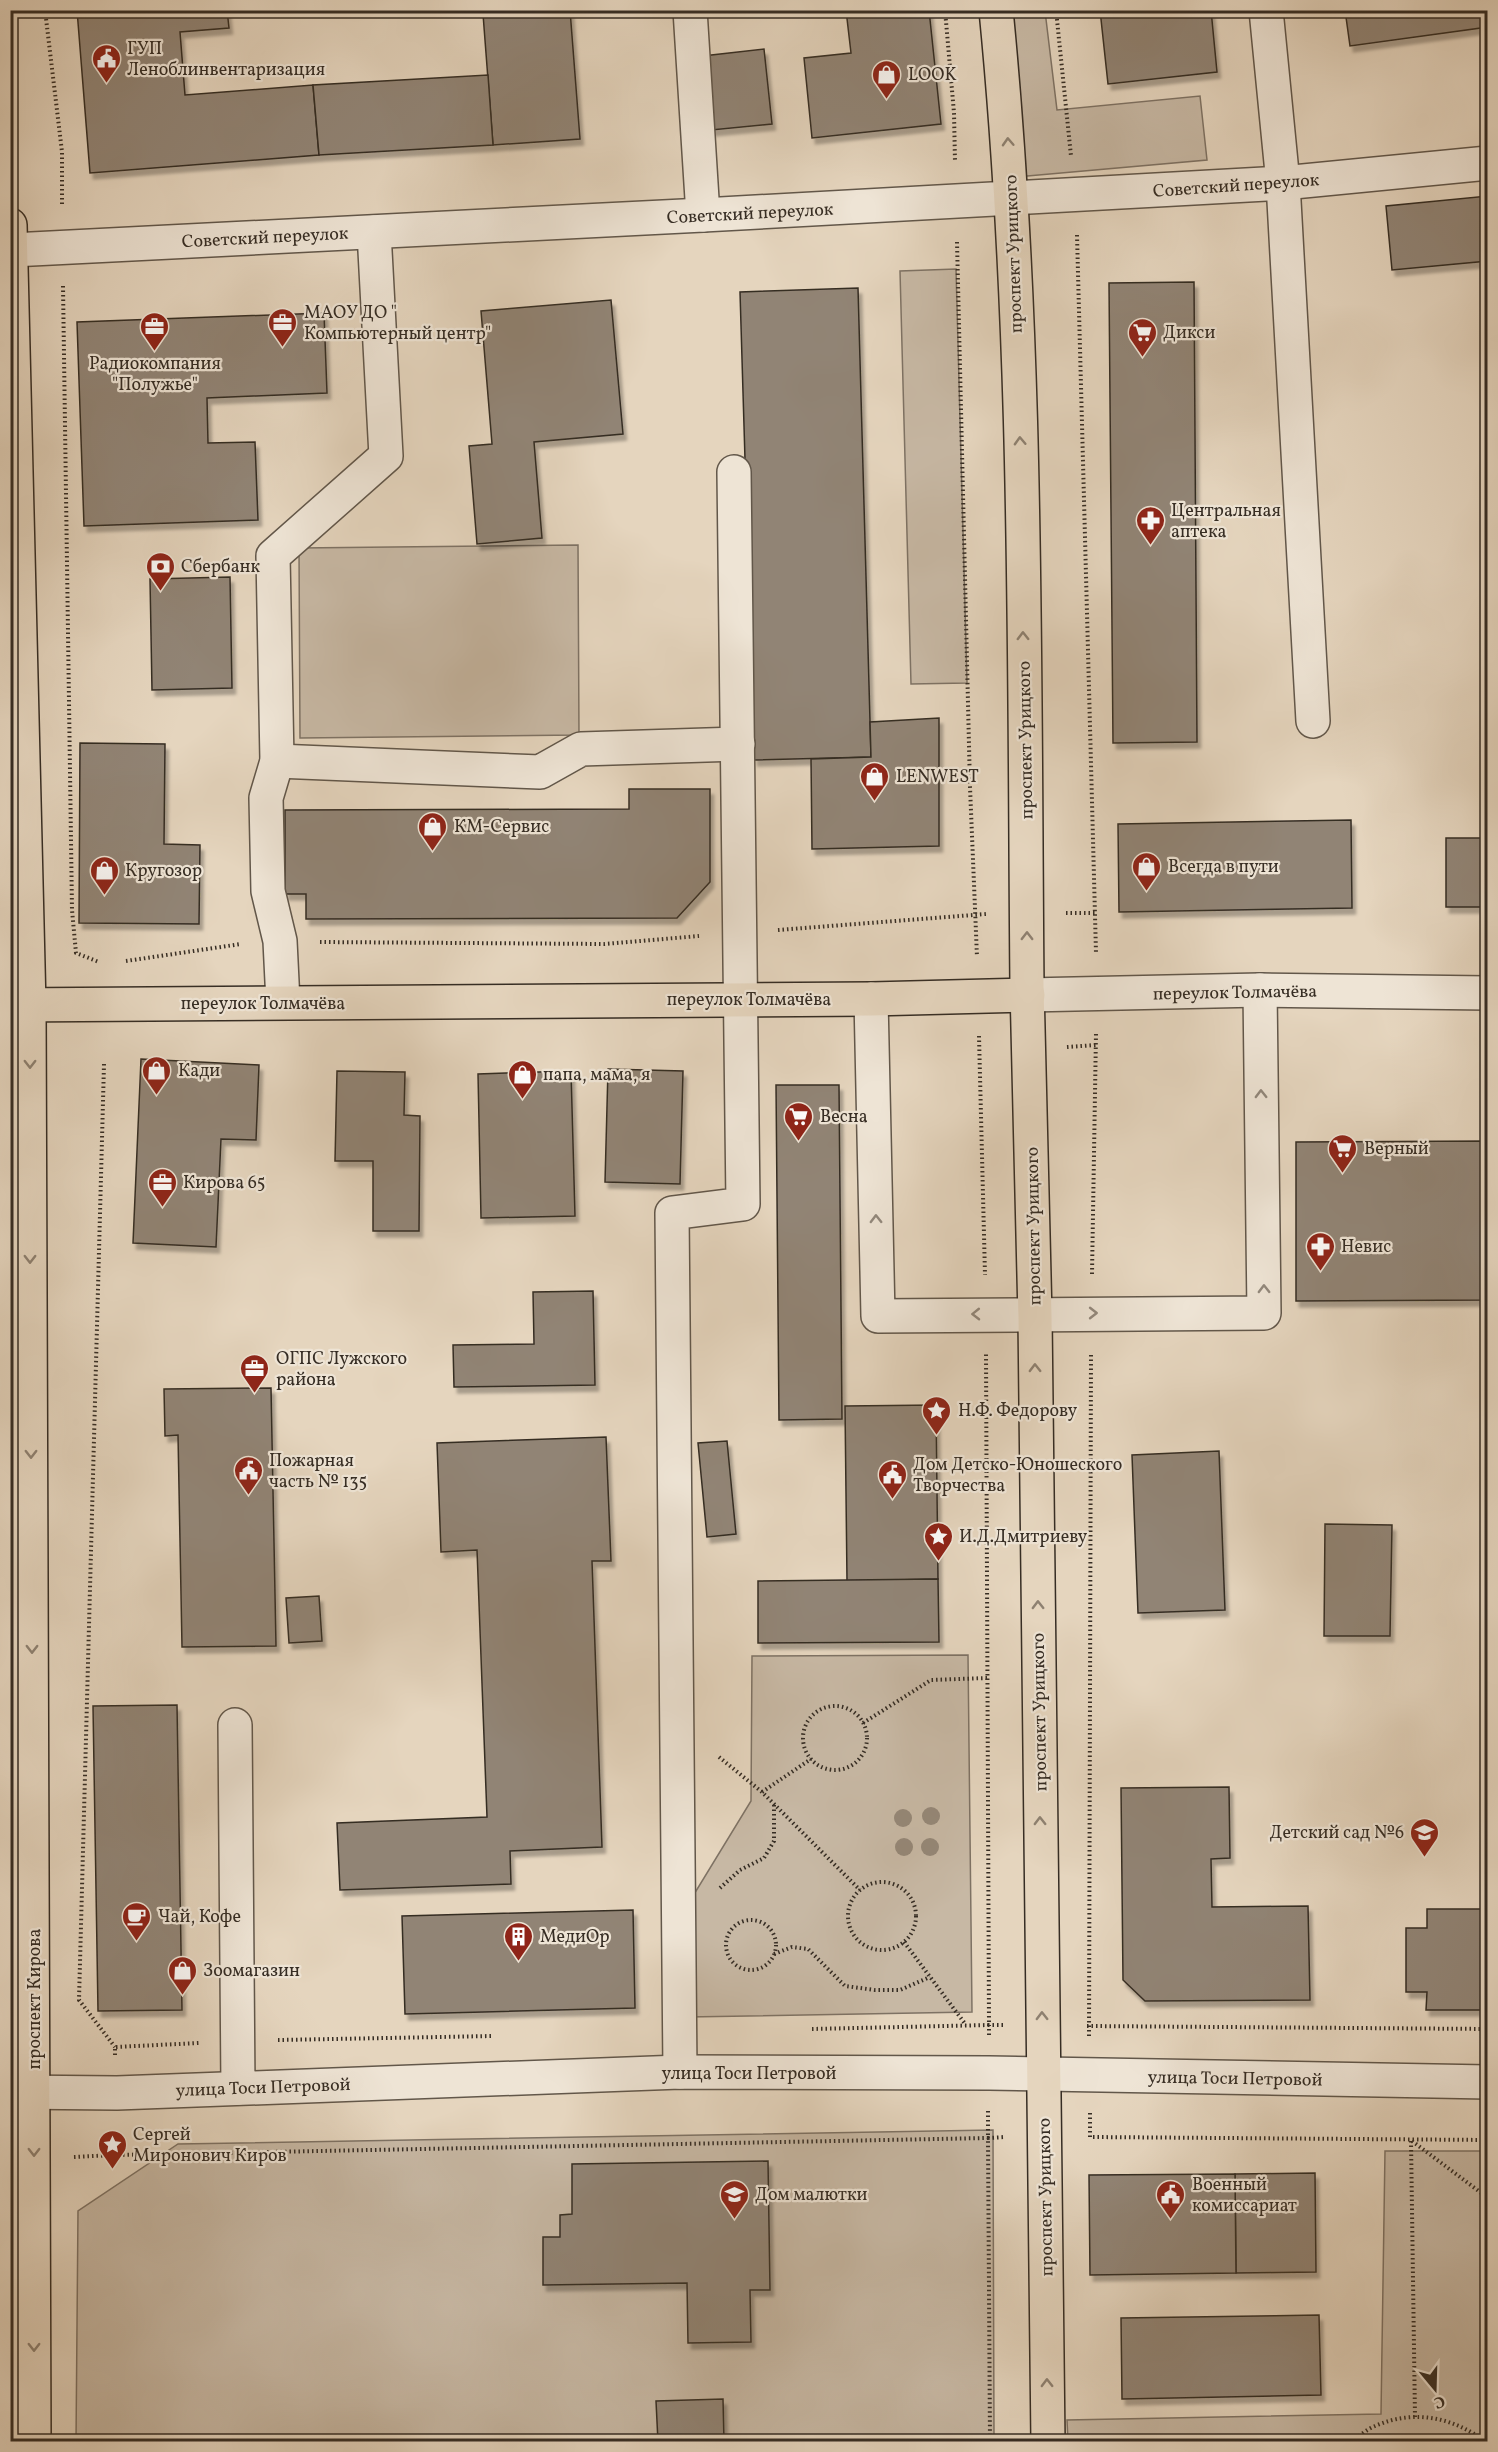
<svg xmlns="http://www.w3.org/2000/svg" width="1498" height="2452" font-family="Vollkorn,serif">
<defs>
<filter id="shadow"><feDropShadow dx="3.5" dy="6" stdDeviation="1.5" flood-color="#0004"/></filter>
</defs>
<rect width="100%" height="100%" fill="#e5d5be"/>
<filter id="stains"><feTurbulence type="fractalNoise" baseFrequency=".00333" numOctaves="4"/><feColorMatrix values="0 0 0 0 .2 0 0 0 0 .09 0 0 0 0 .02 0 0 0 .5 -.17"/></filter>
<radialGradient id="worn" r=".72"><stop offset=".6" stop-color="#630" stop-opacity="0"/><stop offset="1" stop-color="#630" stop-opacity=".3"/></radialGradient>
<g fill="#c7b8a4" stroke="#7e7264" stroke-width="1.5">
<polygon points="997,11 1045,11 1057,110 1200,96 1207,160 1015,177"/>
<polygon points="956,269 967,683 911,684 900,271"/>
<polygon points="578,545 579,735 300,738 299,548"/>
<polygon points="968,1655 972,2012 687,2017 685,1909 751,1801 752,1656"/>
<polygon points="993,2130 994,2441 76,2442 78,2211 178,2144"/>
<polygon points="1385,2151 1487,2151 1487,2441 1068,2441 1067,2420 1381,2414"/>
</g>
<g fill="#918474" stroke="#362d24" stroke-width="1.5" filter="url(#shadow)">
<polygon points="77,10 227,10 229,28 180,32 185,95 313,85 319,155 90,173"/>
<polygon points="526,10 570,10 580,139 493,145 483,14"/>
<polygon points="846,10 929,10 941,124 812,138 804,58 851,53"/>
<polygon points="1100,10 1211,10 1217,72 1108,84"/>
<polygon points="1345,10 1488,10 1488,27 1350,46"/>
<polygon points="764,49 772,124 701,131 694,57"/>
<polygon points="488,75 493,145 319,155 313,85"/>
<polygon points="1488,196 1488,261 1392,270 1386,206"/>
<polygon points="1194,282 1197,742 1113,743 1109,283"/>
<polygon points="858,288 871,757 754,760 740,292"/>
<polygon points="611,300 623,434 534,442 542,538 477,544 469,446 492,444 481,311"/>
<polygon points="324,313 327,393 207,398 208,443 255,442 258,520 84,526 77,322"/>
<polygon points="230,577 232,688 152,690 150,579"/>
<polygon points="939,718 939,846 812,849 811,759 871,757 870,722"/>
<polygon points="80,743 165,744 164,844 200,845 199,924 79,923"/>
<polygon points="629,789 710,789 710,882 677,918 306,919 306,894 285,894 285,810 629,809"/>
<polygon points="1351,820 1352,908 1119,912 1118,824"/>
<rect x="1446" y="838" width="42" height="69"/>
<polygon points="141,1059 259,1065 256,1140 221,1139 216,1247 133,1243"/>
<polygon points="608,1069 683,1071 680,1184 605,1182"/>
<polygon points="337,1071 405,1072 404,1115 420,1116 419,1231 373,1231 373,1161 335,1161"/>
<polygon points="571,1071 575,1216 481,1218 478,1074"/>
<polygon points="776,1085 839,1085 842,1419 779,1420"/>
<polygon points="1488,1141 1488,1300 1296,1301 1296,1142"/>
<polygon points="593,1291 595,1385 454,1387 453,1345 534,1344 533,1292"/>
<polygon points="271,1388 276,1646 182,1647 178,1435 165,1436 164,1389"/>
<polygon points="936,1405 938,1579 847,1581 845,1406"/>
<polygon points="606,1437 611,1561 592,1561 602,1847 510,1851 511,1884 340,1890 337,1823 487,1817 477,1550 441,1552 437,1443"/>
<polygon points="727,1441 736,1534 707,1537 698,1443"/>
<polygon points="1219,1451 1225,1610 1138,1613 1132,1455"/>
<polygon points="1325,1524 1392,1525 1390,1636 1324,1636"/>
<polygon points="938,1579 939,1642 758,1643 758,1581"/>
<polygon points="319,1596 322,1641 289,1643 286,1598"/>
<polygon points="177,1705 182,2010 98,2011 93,1706"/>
<polygon points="1229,1787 1230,1858 1211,1859 1212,1907 1308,1906 1310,2000 1145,2001 1123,1980 1121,1788"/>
<polygon points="1427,1909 1488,1909 1488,2010 1426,2010 1427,1992 1406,1992 1406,1928 1427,1928"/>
<polygon points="633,1910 635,2008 405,2014 402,1916"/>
<polygon points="768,2161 770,2290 750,2290 751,2342 688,2343 687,2283 543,2285 543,2237 560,2237 560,2215 572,2214 572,2164"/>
<polygon points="1315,2173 1316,2272 1236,2273 1235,2174"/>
<polygon points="1235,2174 1236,2273 1090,2275 1089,2175"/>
<polygon points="1319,2315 1321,2395 1122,2399 1121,2318"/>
<polygon points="723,2399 724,2442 658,2442 656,2401"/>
<rect x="344" y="2435" width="246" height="7"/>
</g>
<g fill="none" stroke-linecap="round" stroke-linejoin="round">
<defs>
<g id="minor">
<polyline points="690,10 703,215"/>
<polyline points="1266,10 1283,183 1313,721"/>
<polyline points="12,250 703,215 1283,183 1488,163"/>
<polyline points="277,761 540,772 581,749 738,744"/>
<polyline points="1028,995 1260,990 1488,993"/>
<polyline points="871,999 878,1316 1264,1313 1260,990"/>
<polyline points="283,1002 280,941 268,891 266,798 277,761 273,556 386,456 374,232"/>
<polyline points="235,1725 238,2088"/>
<polyline points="680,2072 672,1213 743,1204 734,472"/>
<polyline points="10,2092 117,2093 680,2072 989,2073 1488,2082"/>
</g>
<g id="major">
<path d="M996,10C1028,335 1024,662 1027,987C1029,1097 1033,1207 1035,1317C1040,1692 1044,2067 1048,2442"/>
<polyline points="10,225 29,1006 34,2442"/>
<polyline points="10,1005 871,999 1028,995"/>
</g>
</defs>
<use href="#minor" stroke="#62574a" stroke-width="36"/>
<use href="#major" stroke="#362d24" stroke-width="36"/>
<g stroke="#362d24" stroke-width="4" stroke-dasharray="1.5 3" stroke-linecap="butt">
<polyline points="45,10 62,152 62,207"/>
<polyline points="945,10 954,113 955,162"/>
<polyline points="1056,10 1071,156"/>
<polyline points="1077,235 1096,953"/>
<polyline points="957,242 970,787 977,957"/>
<polyline points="63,286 72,910 76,953 99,962"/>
<polyline points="1066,913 1095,913"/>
<polyline points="778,930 986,914"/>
<polyline points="320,942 604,944 699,936"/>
<polyline points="126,961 241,944"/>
<polyline points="979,1036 985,1275"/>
<polyline points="1067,1047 1096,1045"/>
<polyline points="104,1064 79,2000 115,2047"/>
<polyline points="1092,1274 1096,1033"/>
<circle cx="835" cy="1738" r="32"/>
<polyline points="863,1723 931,1680 987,1678"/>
<polyline points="719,1757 762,1792 860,1890"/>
<polyline points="762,1792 811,1759"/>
<circle cx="882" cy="1916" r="34"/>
<polyline points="720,1888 740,1870 764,1858 774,1841 774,1805"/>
<circle cx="751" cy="1945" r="25"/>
<polyline points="904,1942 966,2025"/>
<polyline points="774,1954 792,1947 808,1949 845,1986 875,1990 900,1990 930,1977"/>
<polyline points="1087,2026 1488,2029"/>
<polyline points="812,2029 989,2025 986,1354"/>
<polyline points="989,2035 989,2025 1005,2025"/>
<polyline points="1089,2036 1091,1354"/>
<polyline points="278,2040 493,2036"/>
<polyline points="115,2055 115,2047 199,2043"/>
<polyline points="988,2111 988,2138 1005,2137"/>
<polyline points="1090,2113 1090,2137 1488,2140"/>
<polyline points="1411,2141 1415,2417"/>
<polyline points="1412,2141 1488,2198"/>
<polyline points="114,2155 988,2138 990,2442"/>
<polyline points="74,2157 114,2155 115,2134"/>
<path d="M1352,2442C1359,2436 1367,2429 1375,2426C1414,2409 1453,2417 1486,2442"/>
</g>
<use href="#minor" stroke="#eee4d5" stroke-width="33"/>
<use href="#major" stroke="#e5d5be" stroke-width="33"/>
</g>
<g fill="#958878">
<circle cx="931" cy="1816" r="9"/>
<circle cx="903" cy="1818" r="9"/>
<circle cx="904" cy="1847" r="9"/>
<circle cx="930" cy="1847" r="9"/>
</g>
<defs><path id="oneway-chevron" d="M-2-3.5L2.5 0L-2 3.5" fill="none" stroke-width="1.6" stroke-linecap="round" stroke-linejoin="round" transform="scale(1.5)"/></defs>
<g stroke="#8e8171">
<use href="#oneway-chevron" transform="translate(1008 142) rotate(-93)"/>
<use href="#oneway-chevron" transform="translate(1020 441) rotate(-92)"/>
<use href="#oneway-chevron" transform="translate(1023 636) rotate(-91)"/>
<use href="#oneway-chevron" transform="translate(1027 936) rotate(-90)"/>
<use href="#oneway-chevron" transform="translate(30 1064) rotate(90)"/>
<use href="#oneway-chevron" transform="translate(30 1259) rotate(90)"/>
<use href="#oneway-chevron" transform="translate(1035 1368) rotate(-91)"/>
<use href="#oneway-chevron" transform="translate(31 1454) rotate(90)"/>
<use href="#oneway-chevron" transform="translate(1038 1605) rotate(-91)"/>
<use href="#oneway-chevron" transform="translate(32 1649) rotate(90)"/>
<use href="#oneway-chevron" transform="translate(1040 1821) rotate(-91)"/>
<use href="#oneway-chevron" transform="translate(1042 2016) rotate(-91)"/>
<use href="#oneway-chevron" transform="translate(34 2152) rotate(90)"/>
<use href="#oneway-chevron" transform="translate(34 2347) rotate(90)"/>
<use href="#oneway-chevron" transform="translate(1047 2383) rotate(-91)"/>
</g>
<g stroke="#92887c">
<use href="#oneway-chevron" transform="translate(1261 1094) rotate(-91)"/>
<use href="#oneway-chevron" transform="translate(876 1219) rotate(-91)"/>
<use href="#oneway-chevron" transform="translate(1264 1289) rotate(-91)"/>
<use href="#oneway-chevron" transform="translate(1093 1313)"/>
<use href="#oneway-chevron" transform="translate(976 1314) rotate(179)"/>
</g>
<defs>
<symbol id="civic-pin" viewBox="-11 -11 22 30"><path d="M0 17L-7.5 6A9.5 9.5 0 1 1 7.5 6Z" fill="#8f2418" stroke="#eee4d5"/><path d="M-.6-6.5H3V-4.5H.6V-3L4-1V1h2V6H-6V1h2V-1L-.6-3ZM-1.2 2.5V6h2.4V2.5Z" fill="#fff"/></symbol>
<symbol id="shop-pin" viewBox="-11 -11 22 30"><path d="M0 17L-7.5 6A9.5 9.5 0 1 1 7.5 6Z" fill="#8f2418" stroke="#eee4d5"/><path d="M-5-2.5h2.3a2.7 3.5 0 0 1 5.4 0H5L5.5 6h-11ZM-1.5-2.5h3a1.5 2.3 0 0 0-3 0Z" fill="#fff"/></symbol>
<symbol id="office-pin" viewBox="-11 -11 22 30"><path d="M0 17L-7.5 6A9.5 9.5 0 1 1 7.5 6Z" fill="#8f2418" stroke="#eee4d5"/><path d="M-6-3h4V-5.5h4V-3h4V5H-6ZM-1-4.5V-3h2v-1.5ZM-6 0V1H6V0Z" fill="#fff"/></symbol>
<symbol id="supermarket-pin" viewBox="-11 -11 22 30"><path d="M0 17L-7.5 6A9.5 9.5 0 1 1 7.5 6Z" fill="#8f2418" stroke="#eee4d5"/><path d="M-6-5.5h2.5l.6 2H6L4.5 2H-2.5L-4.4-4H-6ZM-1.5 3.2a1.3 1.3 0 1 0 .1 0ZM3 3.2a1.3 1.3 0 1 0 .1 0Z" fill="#fff"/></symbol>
<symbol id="pharmacy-pin" viewBox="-11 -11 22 30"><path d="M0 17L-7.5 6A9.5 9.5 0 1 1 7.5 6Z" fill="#8f2418" stroke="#eee4d5"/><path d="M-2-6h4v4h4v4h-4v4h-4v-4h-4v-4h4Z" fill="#fff"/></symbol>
<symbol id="bank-pin" viewBox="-11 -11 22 30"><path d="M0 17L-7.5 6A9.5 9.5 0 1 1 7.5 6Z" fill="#8f2418" stroke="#eee4d5"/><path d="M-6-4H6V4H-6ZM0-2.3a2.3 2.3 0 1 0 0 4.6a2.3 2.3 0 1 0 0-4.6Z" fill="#fff"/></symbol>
<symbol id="sight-pin" viewBox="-11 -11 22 30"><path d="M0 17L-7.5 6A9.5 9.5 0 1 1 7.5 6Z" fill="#8f2418" stroke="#eee4d5"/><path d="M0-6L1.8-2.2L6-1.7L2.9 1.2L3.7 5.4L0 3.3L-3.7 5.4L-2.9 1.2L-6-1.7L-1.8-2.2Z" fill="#fff"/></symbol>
<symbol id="school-pin" viewBox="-11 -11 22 30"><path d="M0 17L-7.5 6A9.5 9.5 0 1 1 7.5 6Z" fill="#8f2418" stroke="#eee4d5"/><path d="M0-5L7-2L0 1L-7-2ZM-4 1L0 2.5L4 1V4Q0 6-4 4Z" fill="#fff"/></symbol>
<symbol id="cafe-pin" viewBox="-11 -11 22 30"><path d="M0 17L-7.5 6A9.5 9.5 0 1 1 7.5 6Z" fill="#8f2418" stroke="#eee4d5"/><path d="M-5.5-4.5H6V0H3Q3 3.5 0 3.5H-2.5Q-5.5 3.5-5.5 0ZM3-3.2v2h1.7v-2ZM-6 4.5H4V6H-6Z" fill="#fff"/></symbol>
<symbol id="building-pin" viewBox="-11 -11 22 30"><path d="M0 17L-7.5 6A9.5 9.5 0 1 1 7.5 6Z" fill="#8f2418" stroke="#eee4d5"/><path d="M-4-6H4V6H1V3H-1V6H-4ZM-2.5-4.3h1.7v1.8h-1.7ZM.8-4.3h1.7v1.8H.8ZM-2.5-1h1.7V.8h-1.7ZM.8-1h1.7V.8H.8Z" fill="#fff"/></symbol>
</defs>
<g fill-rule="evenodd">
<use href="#civic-pin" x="90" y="42" width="33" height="45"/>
<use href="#shop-pin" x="870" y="58" width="33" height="45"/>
<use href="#office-pin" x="266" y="306" width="33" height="45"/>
<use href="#office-pin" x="138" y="310" width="33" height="45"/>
<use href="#supermarket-pin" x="1126" y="316" width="33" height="45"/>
<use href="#pharmacy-pin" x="1134" y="504" width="33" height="45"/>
<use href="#bank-pin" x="144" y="550" width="33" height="45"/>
<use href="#shop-pin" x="858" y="760" width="33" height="45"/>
<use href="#shop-pin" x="416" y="810" width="33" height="45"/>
<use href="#shop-pin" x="1130" y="850" width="33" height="45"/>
<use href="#shop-pin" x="88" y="854" width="33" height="45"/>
<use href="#shop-pin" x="140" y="1054" width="33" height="45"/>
<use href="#shop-pin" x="506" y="1058" width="33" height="45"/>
<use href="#supermarket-pin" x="782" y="1100" width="33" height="45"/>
<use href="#supermarket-pin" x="1326" y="1132" width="33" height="45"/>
<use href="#office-pin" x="146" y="1166" width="33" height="45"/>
<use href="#pharmacy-pin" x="1304" y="1230" width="33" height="45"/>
<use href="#office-pin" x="238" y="1352" width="33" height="45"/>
<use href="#sight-pin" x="920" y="1394" width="33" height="45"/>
<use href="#civic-pin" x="232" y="1454" width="33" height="45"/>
<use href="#civic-pin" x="876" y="1458" width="33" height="45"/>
<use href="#sight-pin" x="922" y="1520" width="33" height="45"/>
<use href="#school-pin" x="1408" y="1816" width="33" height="45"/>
<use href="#cafe-pin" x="120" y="1900" width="33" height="45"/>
<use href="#building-pin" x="502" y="1920" width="33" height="45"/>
<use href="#shop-pin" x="166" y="1954" width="33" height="45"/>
<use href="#sight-pin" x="96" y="2128" width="33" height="45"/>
<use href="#school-pin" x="718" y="2178" width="33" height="45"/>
<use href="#civic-pin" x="1154" y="2178" width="33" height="45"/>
</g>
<g text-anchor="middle" stroke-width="4.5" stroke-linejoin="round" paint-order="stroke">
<g font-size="18" fill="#362d24" stroke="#eee4d5" text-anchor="start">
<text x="127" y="54">ГУП<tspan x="127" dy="21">Леноблинвентаризация</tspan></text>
<text x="908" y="80">LOOK</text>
<text x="304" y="318">МАОУ ДО "<tspan x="304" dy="21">Компьютерный центр"</tspan></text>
<text x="1163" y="338">Дикси</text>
<text x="155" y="369" text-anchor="middle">Радиокомпания<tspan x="155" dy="21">"Полужье"</tspan></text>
<text x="1171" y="516">Центральная<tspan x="1171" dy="21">аптека</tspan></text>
<text x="181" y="572">Сбербанк</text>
<text x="896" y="782">LENWEST</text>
<text x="454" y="832">КМ-Сервис</text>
<text x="1168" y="872">Всегда в пути</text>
<text x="125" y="876">Кругозор</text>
<text x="178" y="1076">Кади</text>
<text x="543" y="1080">папа, мама, я</text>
<text x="820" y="1122">Весна</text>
<text x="1364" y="1154">Верный</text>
<text x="183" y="1188">Кирова 65</text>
<text x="1341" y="1252">Невис</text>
<text x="276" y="1364">ОГПС Лужского<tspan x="276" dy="21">района</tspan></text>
<text x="958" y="1416">Н.Ф. Федорову</text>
<text x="269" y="1466">Пожарная<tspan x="269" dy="21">часть № 135</tspan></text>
<text x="913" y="1470">Дом Детско-Юношеского<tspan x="913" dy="21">Творчества</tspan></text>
<text x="959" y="1542">И.Д.Дмитриеву</text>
<text x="1404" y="1838" text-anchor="end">Детский сад №6</text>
<text x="158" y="1922">Чай, Кофе</text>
<text x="540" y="1942">МедиОр</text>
<text x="203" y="1976">Зоомагазин</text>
<text x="133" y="2140">Сергей<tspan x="133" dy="21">Миронович Киров</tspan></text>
<text x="1192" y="2190">Военный<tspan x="1192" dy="21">комиссариат</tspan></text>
<text x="755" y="2200">Дом малютки</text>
</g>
<g font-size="18" fill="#362d24" stroke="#eee4d5">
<text transform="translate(1236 185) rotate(-4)" y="6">Советский переулок</text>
<text transform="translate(750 213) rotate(-3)" y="6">Советский переулок</text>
<text transform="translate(265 237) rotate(-3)" y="6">Советский переулок</text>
<text transform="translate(1013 254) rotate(-92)" y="6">проспект Урицкого</text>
<text transform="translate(1025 740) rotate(-91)" y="6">проспект Урицкого</text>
<text transform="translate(1235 992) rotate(-1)" y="6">переулок Толмачёва</text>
<text x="749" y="1005">переулок Толмачёва</text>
<text x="263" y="1009">переулок Толмачёва</text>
<text transform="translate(1033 1226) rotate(-91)" y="6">проспект Урицкого</text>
<text transform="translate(1039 1712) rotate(-91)" y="6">проспект Урицкого</text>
<text transform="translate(34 1999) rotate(-90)" y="6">проспект Кирова</text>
<text x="749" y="2079">улица Тоси Петровой</text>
<text transform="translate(1235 2078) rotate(1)" y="6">улица Тоси Петровой</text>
<text transform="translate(263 2087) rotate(-2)" y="6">улица Тоси Петровой</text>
<text transform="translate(1045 2197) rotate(-91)" y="6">проспект Урицкого</text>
</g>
</g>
<rect width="1498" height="2452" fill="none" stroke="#e5d5be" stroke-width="36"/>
<rect x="12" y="12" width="1474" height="2428" fill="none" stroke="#362d24" stroke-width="3"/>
<rect x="18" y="18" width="1462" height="2416" fill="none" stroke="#362d24" stroke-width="1.5"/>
<g transform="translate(1435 2389) rotate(161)" stroke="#eee4d5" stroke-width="4.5" paint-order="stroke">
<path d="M0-4.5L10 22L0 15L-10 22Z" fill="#362d24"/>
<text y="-9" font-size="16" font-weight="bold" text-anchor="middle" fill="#362d24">С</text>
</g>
<rect width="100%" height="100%" filter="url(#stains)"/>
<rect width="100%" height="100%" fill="url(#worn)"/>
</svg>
